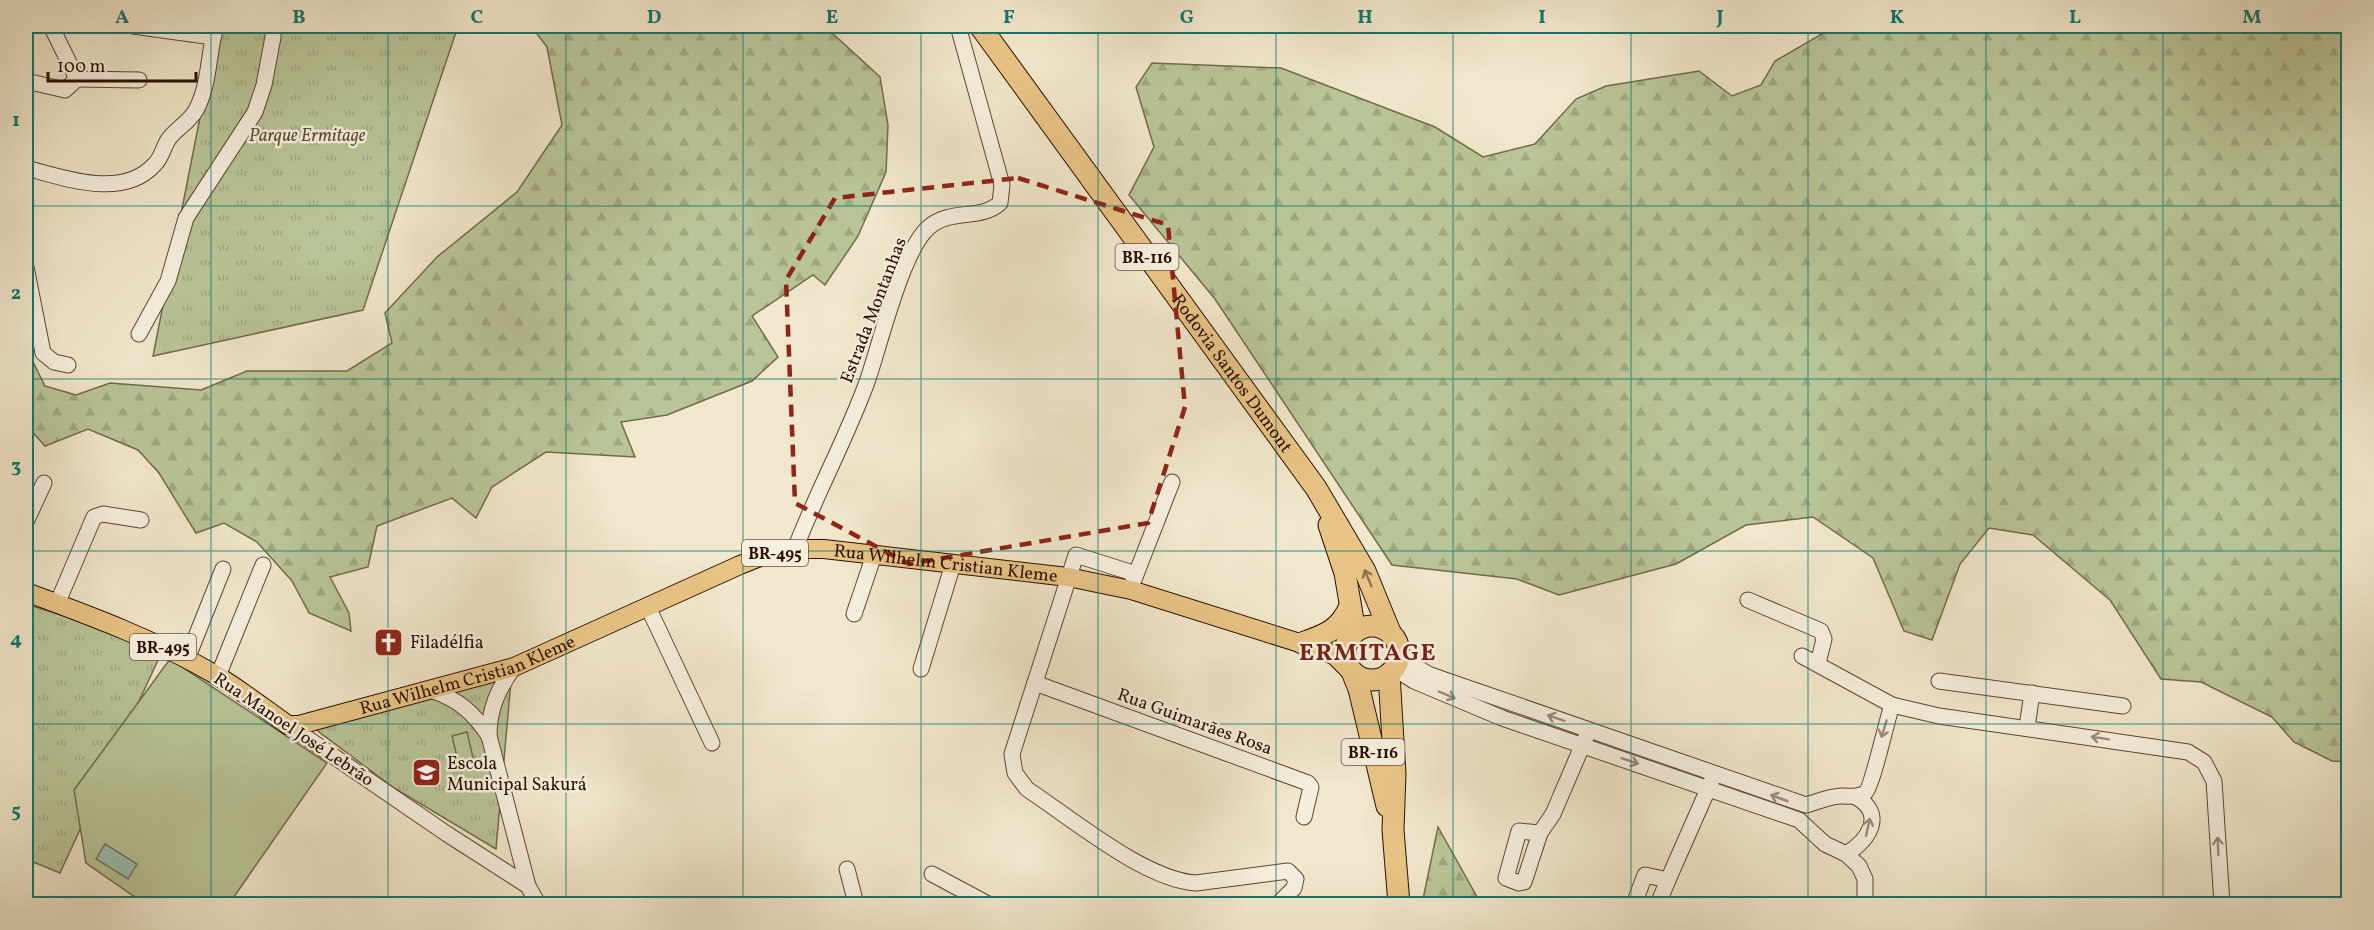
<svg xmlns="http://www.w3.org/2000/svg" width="2374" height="930" font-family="Vollkorn,serif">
<defs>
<pattern id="grass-tufts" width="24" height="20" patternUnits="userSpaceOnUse" patternTransform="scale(1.5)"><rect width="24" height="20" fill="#b9c598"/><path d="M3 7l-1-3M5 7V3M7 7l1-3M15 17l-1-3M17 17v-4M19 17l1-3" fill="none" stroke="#9fa881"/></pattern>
<pattern id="forest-firs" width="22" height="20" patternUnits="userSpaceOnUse" patternTransform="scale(1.5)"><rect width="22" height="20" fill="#b9c598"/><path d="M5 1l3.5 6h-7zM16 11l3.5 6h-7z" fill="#9fa881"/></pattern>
</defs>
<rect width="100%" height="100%" fill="#f1e7cc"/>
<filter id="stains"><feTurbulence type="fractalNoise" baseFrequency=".00333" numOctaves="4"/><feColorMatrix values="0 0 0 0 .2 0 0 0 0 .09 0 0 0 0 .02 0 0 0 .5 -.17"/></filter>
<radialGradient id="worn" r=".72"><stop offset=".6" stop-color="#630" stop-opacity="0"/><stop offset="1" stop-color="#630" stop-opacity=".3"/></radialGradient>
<g fill="url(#grass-tufts)" stroke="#726a4c" stroke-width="1.5">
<polygon points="218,26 458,26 363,310 153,356"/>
<polygon points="26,604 164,647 60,873 26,859"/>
<polygon points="513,659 496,849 394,788 307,723"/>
</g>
<g fill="url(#forest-firs)" stroke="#726a4c" stroke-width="1.5">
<polygon points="531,26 815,26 832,33 880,77 888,125 886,172 858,236 825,285 813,275 752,316 778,357 752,381 667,415 621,422 635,457 546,452 492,487 476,518 452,498 377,526 368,567 330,577 349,613 351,631 309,613 292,581 257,542 224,523 196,533 159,473 138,450 88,429 45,446 26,425 26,363 32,360 45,386 76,395 110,383 201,390 247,371 347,371 392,343 385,313 437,257 517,192 562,125 547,47"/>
<polygon points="1907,26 2348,26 2348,762 2332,761 2294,742 2272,717 2201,682 2161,679 2110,600 2033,535 1989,528 1960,564 1932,640 1904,631 1873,558 1813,517 1746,525 1676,564 1559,595 1517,579 1392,565 1215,299 1129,195 1154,147 1136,87 1152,63 1281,68 1435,127 1483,157 1535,144 1576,99 1606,86 1699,71 1732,96 1761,85 1775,61 1827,31"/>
<polygon points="1438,827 1481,904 1422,904"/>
</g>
<g fill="#b9c598" stroke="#726a4c" stroke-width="1.5">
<polygon points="170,659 327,763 229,904 145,904 86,863 74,790"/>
<polygon points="467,732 474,762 459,765 452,736"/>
</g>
<polygon fill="#9bc0b4" stroke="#6e796c" stroke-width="1.5" points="105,844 137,864 128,879 96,859"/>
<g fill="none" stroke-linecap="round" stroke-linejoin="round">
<defs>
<g id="minor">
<polyline points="133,26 213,37"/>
<polyline points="77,79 139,80"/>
<polyline points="26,81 65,90 77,79 51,26"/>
<path d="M26,168C65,178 123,200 155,164C162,157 163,148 168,140C176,128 189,123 196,110C210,84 208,53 216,26"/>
<polyline points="26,267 43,353 54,362 68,365"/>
<polyline points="139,334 168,281 186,218 255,112 264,85 273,37 273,26"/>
<polyline points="26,522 44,483"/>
<path d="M795,549C817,492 846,439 867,382C880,345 902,250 929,227C951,208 980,221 1000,203L1002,185L958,26"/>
<path d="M1136,574L1076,555L1012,754L1015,773L1027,789C1071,818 1145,880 1196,883L1288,871L1296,879L1294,888L1278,904"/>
<polyline points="1133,582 1172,482"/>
<polyline points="1748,600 1821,631 1824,639 1818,663"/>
<polyline points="57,604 94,517 103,514 141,520"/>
<polyline points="648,607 712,743"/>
<polyline points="854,614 874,555"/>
<polyline points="1802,656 1892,705"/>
<path d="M1400,657L1428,674L1445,680L1806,805C1817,802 1830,796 1842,796C1850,796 1857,798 1865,793C1872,788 1887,719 1892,705L1939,716L2188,752L2204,762L2214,781L2222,904"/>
<polyline points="187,659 223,569"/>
<path d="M514,667C498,689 489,709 489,736L528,886"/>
<polyline points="921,669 953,564"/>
<polyline points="1395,669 1414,681 1502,718 1799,820 1825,844 1846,854 1859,866 1865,879 1865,904"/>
<polyline points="218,676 263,565"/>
<polyline points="1939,681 2123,706"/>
<polyline points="1035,683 1308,783 1311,787 1304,817"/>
<path d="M431,690C459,700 473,712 489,736"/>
<polyline points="288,725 447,834 528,886 538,904"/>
<polyline points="2027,727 2032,693"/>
<polyline points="1540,833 1519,831 1506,878 1519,883 1524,882 1540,833 1553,814 1586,737"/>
<path d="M1846,854C1869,840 1886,814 1856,797"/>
<polyline points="847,869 856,904"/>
<polyline points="932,874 988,904"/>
<polyline points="1634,904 1645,875 1668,880 1712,780"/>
<polyline points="1658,904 1668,880"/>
</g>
<g id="major">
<path id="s1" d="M26,592C91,616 156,640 216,675C241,690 264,708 288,725H299L514,667L740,565L765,555L795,549H824L1068,577L1131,590L1322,650L1335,656L1353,674"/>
</g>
<g id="highway">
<path id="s2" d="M980,26L1316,488L1365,571L1390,632"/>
<polyline points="1329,525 1345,573 1355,632"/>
<circle cx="1372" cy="653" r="27"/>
<path d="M1302,643C1325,635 1340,630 1350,606"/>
<polyline points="1353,674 1359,689 1387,806"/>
<polyline points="1389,674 1395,774 1393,830 1399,904"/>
</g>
</defs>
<use href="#minor" stroke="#5c4533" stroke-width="17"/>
<use href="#major" stroke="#2b0f00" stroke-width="20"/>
<use href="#highway" stroke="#2b0f00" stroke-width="23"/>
<use href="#minor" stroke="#f6efde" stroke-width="15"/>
<use href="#major" stroke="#e8c486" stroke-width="18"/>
<use href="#highway" stroke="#e8c486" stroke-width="21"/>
</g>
<defs><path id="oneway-shaft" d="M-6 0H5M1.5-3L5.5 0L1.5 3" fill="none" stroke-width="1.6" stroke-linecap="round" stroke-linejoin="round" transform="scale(1.5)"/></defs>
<use stroke="#93734a" href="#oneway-shaft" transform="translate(1368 578) rotate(-113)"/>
<g stroke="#9b8a7a">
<use href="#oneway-shaft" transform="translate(1447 695) rotate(23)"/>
<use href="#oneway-shaft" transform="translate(1556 718) rotate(-161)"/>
<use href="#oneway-shaft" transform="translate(1884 729) rotate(107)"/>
<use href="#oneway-shaft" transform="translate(2100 738) rotate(-171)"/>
<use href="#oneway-shaft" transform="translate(1630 761) rotate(19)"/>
<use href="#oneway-shaft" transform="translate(1779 798) rotate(-160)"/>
<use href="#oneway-shaft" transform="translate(1868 827) rotate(-77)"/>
<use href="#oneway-shaft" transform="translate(2218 846) rotate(-92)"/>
</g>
<path fill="none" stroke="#8f2418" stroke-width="4.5" stroke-dasharray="12 8" stroke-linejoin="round" d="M1018,178L1168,225L1185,407L1148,523L909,564L795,503L786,280L835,198Z"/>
<path fill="none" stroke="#0f766e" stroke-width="1.5" stroke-opacity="0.55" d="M211,26V904M388,26V904M566,26V904M743,26V904M921,26V904M1098,26V904M1276,26V904M1453,26V904M1631,26V904M1808,26V904M1986,26V904M2163,26V904M26,206H2348M26,379H2348M26,551H2348M26,724H2348"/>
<defs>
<symbol id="church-square" viewBox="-11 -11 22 22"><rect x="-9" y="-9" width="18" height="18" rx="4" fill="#8f2418" stroke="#f6efde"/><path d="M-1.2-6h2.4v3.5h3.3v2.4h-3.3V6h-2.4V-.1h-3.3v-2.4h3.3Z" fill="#fff"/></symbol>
<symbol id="school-square" viewBox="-11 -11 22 22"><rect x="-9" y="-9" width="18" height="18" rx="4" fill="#8f2418" stroke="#f6efde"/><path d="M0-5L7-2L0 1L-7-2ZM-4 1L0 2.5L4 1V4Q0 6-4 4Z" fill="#fff"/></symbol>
</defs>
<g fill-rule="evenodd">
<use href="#church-square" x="372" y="626" width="33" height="33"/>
<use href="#school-square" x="410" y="756" width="33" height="33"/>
</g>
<g text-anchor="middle" stroke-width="5" stroke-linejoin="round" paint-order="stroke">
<g fill="#f6efde" stroke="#685243" stroke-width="1.5">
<rect x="1115.5" y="244" width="63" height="26" rx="4.5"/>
<rect x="742" y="540" width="66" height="26" rx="4.5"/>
<rect x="130" y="634" width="66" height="26" rx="4.5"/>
<rect x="1341.5" y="739" width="63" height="26" rx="4.5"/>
</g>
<g font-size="16" font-weight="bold" fill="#2b0f00">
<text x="1147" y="263">BR-116</text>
<text x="775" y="559">BR-495</text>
<text x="163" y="653">BR-495</text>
<text x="1373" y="758">BR-116</text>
</g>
<g font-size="18" font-style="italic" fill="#5d4f35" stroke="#f6efde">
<text x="307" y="141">Parque Ermitage</text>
</g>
<g font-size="18" fill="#2b0f00" stroke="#f6efde">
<text transform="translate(873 310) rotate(-69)" y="6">Estrada Montanhas</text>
<text dy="6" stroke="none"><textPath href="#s2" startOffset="429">Rodovia Santos Dumont</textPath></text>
<text dy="6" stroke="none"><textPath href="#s1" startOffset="986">Rua Wilhelm Cristian Kleme</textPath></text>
<text dy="6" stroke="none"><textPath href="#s1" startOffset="482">Rua Wilhelm Cristian Kleme</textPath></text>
<text transform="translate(1195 721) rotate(20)" y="6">Rua Guimarães Rosa</text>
<text transform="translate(294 729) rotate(34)" y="6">Rua Manoel José Lebrão</text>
</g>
<g font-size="18" fill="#2b0f00" stroke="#f6efde" text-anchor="start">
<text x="410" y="648">Filadélfia</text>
<text x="447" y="769">Escola<tspan x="447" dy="21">Municipal Sakurá</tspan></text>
</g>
<g font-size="24" font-weight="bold" letter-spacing="1.5" fill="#7a1f14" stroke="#f6efde">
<text x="1368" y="660">ERMITAGE</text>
</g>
</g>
<rect width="2374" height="930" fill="none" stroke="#f1e7cc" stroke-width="66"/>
<path d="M48 72v9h148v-9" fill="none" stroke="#2b0f00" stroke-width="3"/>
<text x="57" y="72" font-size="18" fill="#2b0f00" stroke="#f6efde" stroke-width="4.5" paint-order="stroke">100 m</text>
<rect x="33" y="33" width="2308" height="864" fill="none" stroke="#0f766e" stroke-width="2"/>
<g font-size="20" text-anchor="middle" font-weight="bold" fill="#0f766e">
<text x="122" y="23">A</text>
<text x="299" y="23">B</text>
<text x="477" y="23">C</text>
<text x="654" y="23">D</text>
<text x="832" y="23">E</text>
<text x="1009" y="23">F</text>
<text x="1187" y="23">G</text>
<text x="1365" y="23">H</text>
<text x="1542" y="23">I</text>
<text x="1720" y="23">J</text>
<text x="1897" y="23">K</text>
<text x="2075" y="23">L</text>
<text x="2252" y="23">M</text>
<text x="16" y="126">1</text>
<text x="16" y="299">2</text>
<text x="16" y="472">3</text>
<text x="16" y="645">4</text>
<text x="16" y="817">5</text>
</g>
<rect width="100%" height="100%" filter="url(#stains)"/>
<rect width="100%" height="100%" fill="url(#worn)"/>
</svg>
